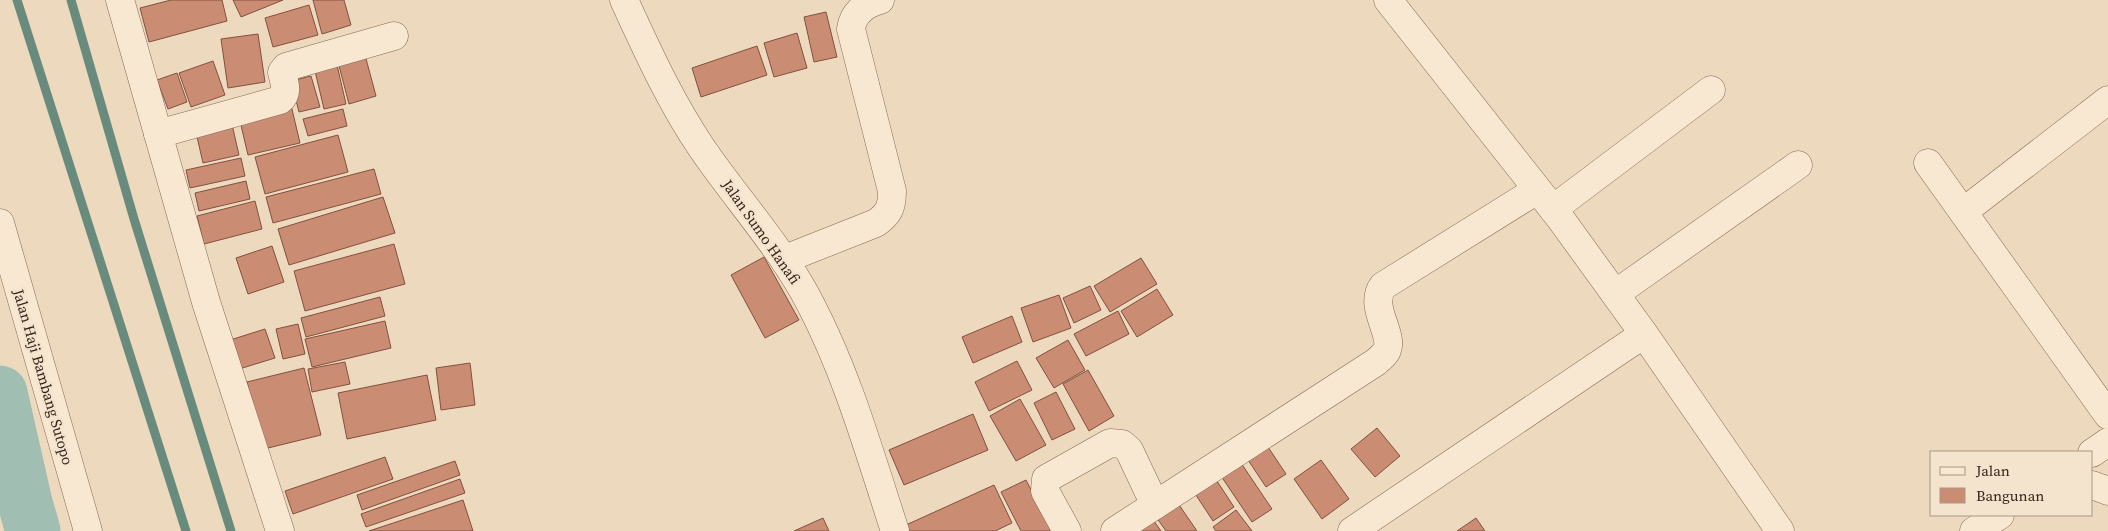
<svg xmlns="http://www.w3.org/2000/svg" width="2108" height="531" font-family="'Source Serif 4',serif">
<rect width="100%" height="100%" fill="#edd9be"/>
<g fill="none" stroke-linecap="round" stroke-linejoin="round">
<g stroke="#698b7e" stroke-width="9">
<polyline points="17,0 186,531"/>
<polyline points="71,0 134,219 231,531"/>
</g>
<polyline stroke="#a1beb2" stroke-width="55" points="0,393 25,503 33,531"/>
</g>
<g fill="#ca8d74" stroke="#83503e">
<polygon points="171,0 222,0 227,21 149,42 140,8"/>
<polygon points="233,0 283,0 241,17"/>
<polygon points="313,0 344,0 351,25 322,34"/>
<polygon points="309,5 318,35 273,47 265,18"/>
<polygon points="826,12 837,57 814,62 804,17"/>
<polygon points="797,33 807,68 774,77 764,43"/>
<polygon points="258,34 265,82 228,88 221,39"/>
<polygon points="757,46 767,75 701,97 692,68"/>
<polygon points="365,55 376,96 349,104 338,62"/>
<polygon points="213,61 225,95 191,107 179,73"/>
<polygon points="337,65 346,104 324,109 315,71"/>
<polygon points="177,73 187,102 168,109 157,80"/>
<polygon points="311,76 320,107 299,112 291,81"/>
<polygon points="291,105 300,143 248,155 239,117"/>
<polygon points="343,109 347,126 308,136 303,119"/>
<polygon points="231,120 239,155 203,163 195,128"/>
<polygon points="338,135 348,172 265,194 255,157"/>
<polygon points="241,158 245,176 190,188 186,170"/>
<polygon points="374,169 381,194 273,223 266,197"/>
<polygon points="246,181 250,199 199,211 195,193"/>
<polygon points="383,197 395,233 289,265 278,229"/>
<polygon points="255,201 262,229 204,244 197,216"/>
<polygon points="394,244 405,284 305,311 294,271"/>
<polygon points="272,246 284,282 248,294 236,258"/>
<polygon points="764,257 799,320 765,338 731,275"/>
<polygon points="1141,258 1157,284 1110,312 1094,286"/>
<polygon points="1090,286 1101,310 1074,323 1063,298"/>
<polygon points="1157,289 1173,315 1137,337 1121,311"/>
<polygon points="1059,295 1071,328 1033,342 1021,308"/>
<polygon points="380,297 385,316 306,337 301,318"/>
<polygon points="1118,311 1129,334 1086,356 1074,334"/>
<polygon points="1012,316 1022,342 973,363 962,337"/>
<polygon points="385,321 391,348 312,367 305,339"/>
<polygon points="298,324 305,354 283,359 276,329"/>
<polygon points="265,329 275,358 236,370 227,341"/>
<polygon points="1068,340 1085,370 1054,388 1036,358"/>
<polygon points="1017,361 1032,390 989,411 975,382"/>
<polygon points="345,362 350,384 312,392 308,369"/>
<polygon points="470,363 475,405 441,410 436,368"/>
<polygon points="304,368 321,435 264,449 247,382"/>
<polygon points="1088,370 1114,416 1089,431 1063,384"/>
<polygon points="427,375 436,420 347,439 338,393"/>
<polygon points="1056,392 1075,429 1052,440 1034,403"/>
<polygon points="1020,399 1046,445 1016,461 990,416"/>
<polygon points="973,414 988,450 904,485 889,450"/>
<polygon points="1377,428 1400,456 1375,477 1351,449"/>
<polygon points="1266,444 1286,474 1266,487 1246,457"/>
<polygon points="385,457 393,479 293,514 285,491"/>
<polygon points="1239,460 1272,509 1252,522 1219,473"/>
<polygon points="1321,460 1349,499 1322,519 1294,479"/>
<polygon points="455,461 460,475 362,510 357,495"/>
<polygon points="1211,472 1234,507 1213,521 1190,486"/>
<polygon points="460,479 465,493 366,527 361,514"/>
<polygon points="1026,480 1052,531 1021,531 1001,492"/>
<polygon points="994,485 1012,523 995,531 908,531 906,525"/>
<polygon points="1175,499 1197,531 1166,531 1154,514"/>
<polygon points="463,500 473,531 369,531"/>
<polygon points="1236,510 1252,531 1216,531 1213,527"/>
<polygon points="1151,517 1161,531 1138,531"/>
<polygon points="823,518 829,531 794,531"/>
<polygon points="1476,518 1485,531 1457,531"/>
</g>
<g fill="none" stroke-linecap="round" stroke-linejoin="round">
<defs>
<g id="minor">
<polyline points="120,0 206,302 280,531"/>
<path d="M624,0C647,50 670,101 701,147C737,200 782,248 811,305C848,376 870,455 895,531"/>
<polyline points="1388,0 1560,218 1644,334 1780,531"/>
<path d="M158,134L280,100C289,93 284,82 282,72L286,67L394,36"/>
<polyline points="1928,163 2108,415"/>
<polyline points="1553,209 1711,90"/>
<polyline points="1963,212 2108,100"/>
<polyline points="0,223 88,531"/>
<path d="M785,259L876,223C889,214 892,207 892,191L851,29C853,13 865,4 880,0"/>
<polyline points="1615,294 1798,165"/>
<polyline points="2092,485 2108,491"/>
<polyline points="1067,531 1045,491 1046,479 1110,443 1122,444 1129,450 1155,505"/>
<path d="M1115,531L1376,362C1380,358 1385,355 1387,350C1394,334 1368,306 1383,286L1537,190"/>
<polyline points="1352,531 1644,334"/>
</g>
<g id="tertiary">
<polyline points="2092,453 2108,442"/>
<polyline points="1974,531 2000,515"/>
</g>
</defs>
<use href="#minor" stroke="#846957" stroke-width="29"/>
<use href="#tertiary" stroke="#846957" stroke-width="29"/>
<use href="#minor" stroke="#f8e7d1" stroke-width="28"/>
<use href="#tertiary" stroke="#f8e7d1" stroke-width="28"/>
</g>
<g text-anchor="middle" stroke-width="5" stroke-linejoin="round" paint-order="stroke">
<g font-size="15" fill="#34241c" stroke="#f4e4cd">
<text transform="translate(761 232) rotate(55)" y="5">Jalan Sumo Hanafi</text>
<text transform="translate(43 377) rotate(74)" y="5">Jalan Haji Bambang Sutopo</text>
</g>
</g>
<rect x="1930" y="451" width="162" height="65" fill="#f4e4cd" stroke="#a79786"/>
<rect x="1940" y="467" width="25" height="8" fill="#f8e7d1" stroke="#a79786"/>
<text x="1976" y="476" font-size="15" fill="#34241c">Jalan</text>
<rect x="1940" y="488" width="25" height="15" fill="#ca8d74" stroke="#a79786"/>
<text x="1976" y="501" font-size="15" fill="#34241c">Bangunan</text>
</svg>
